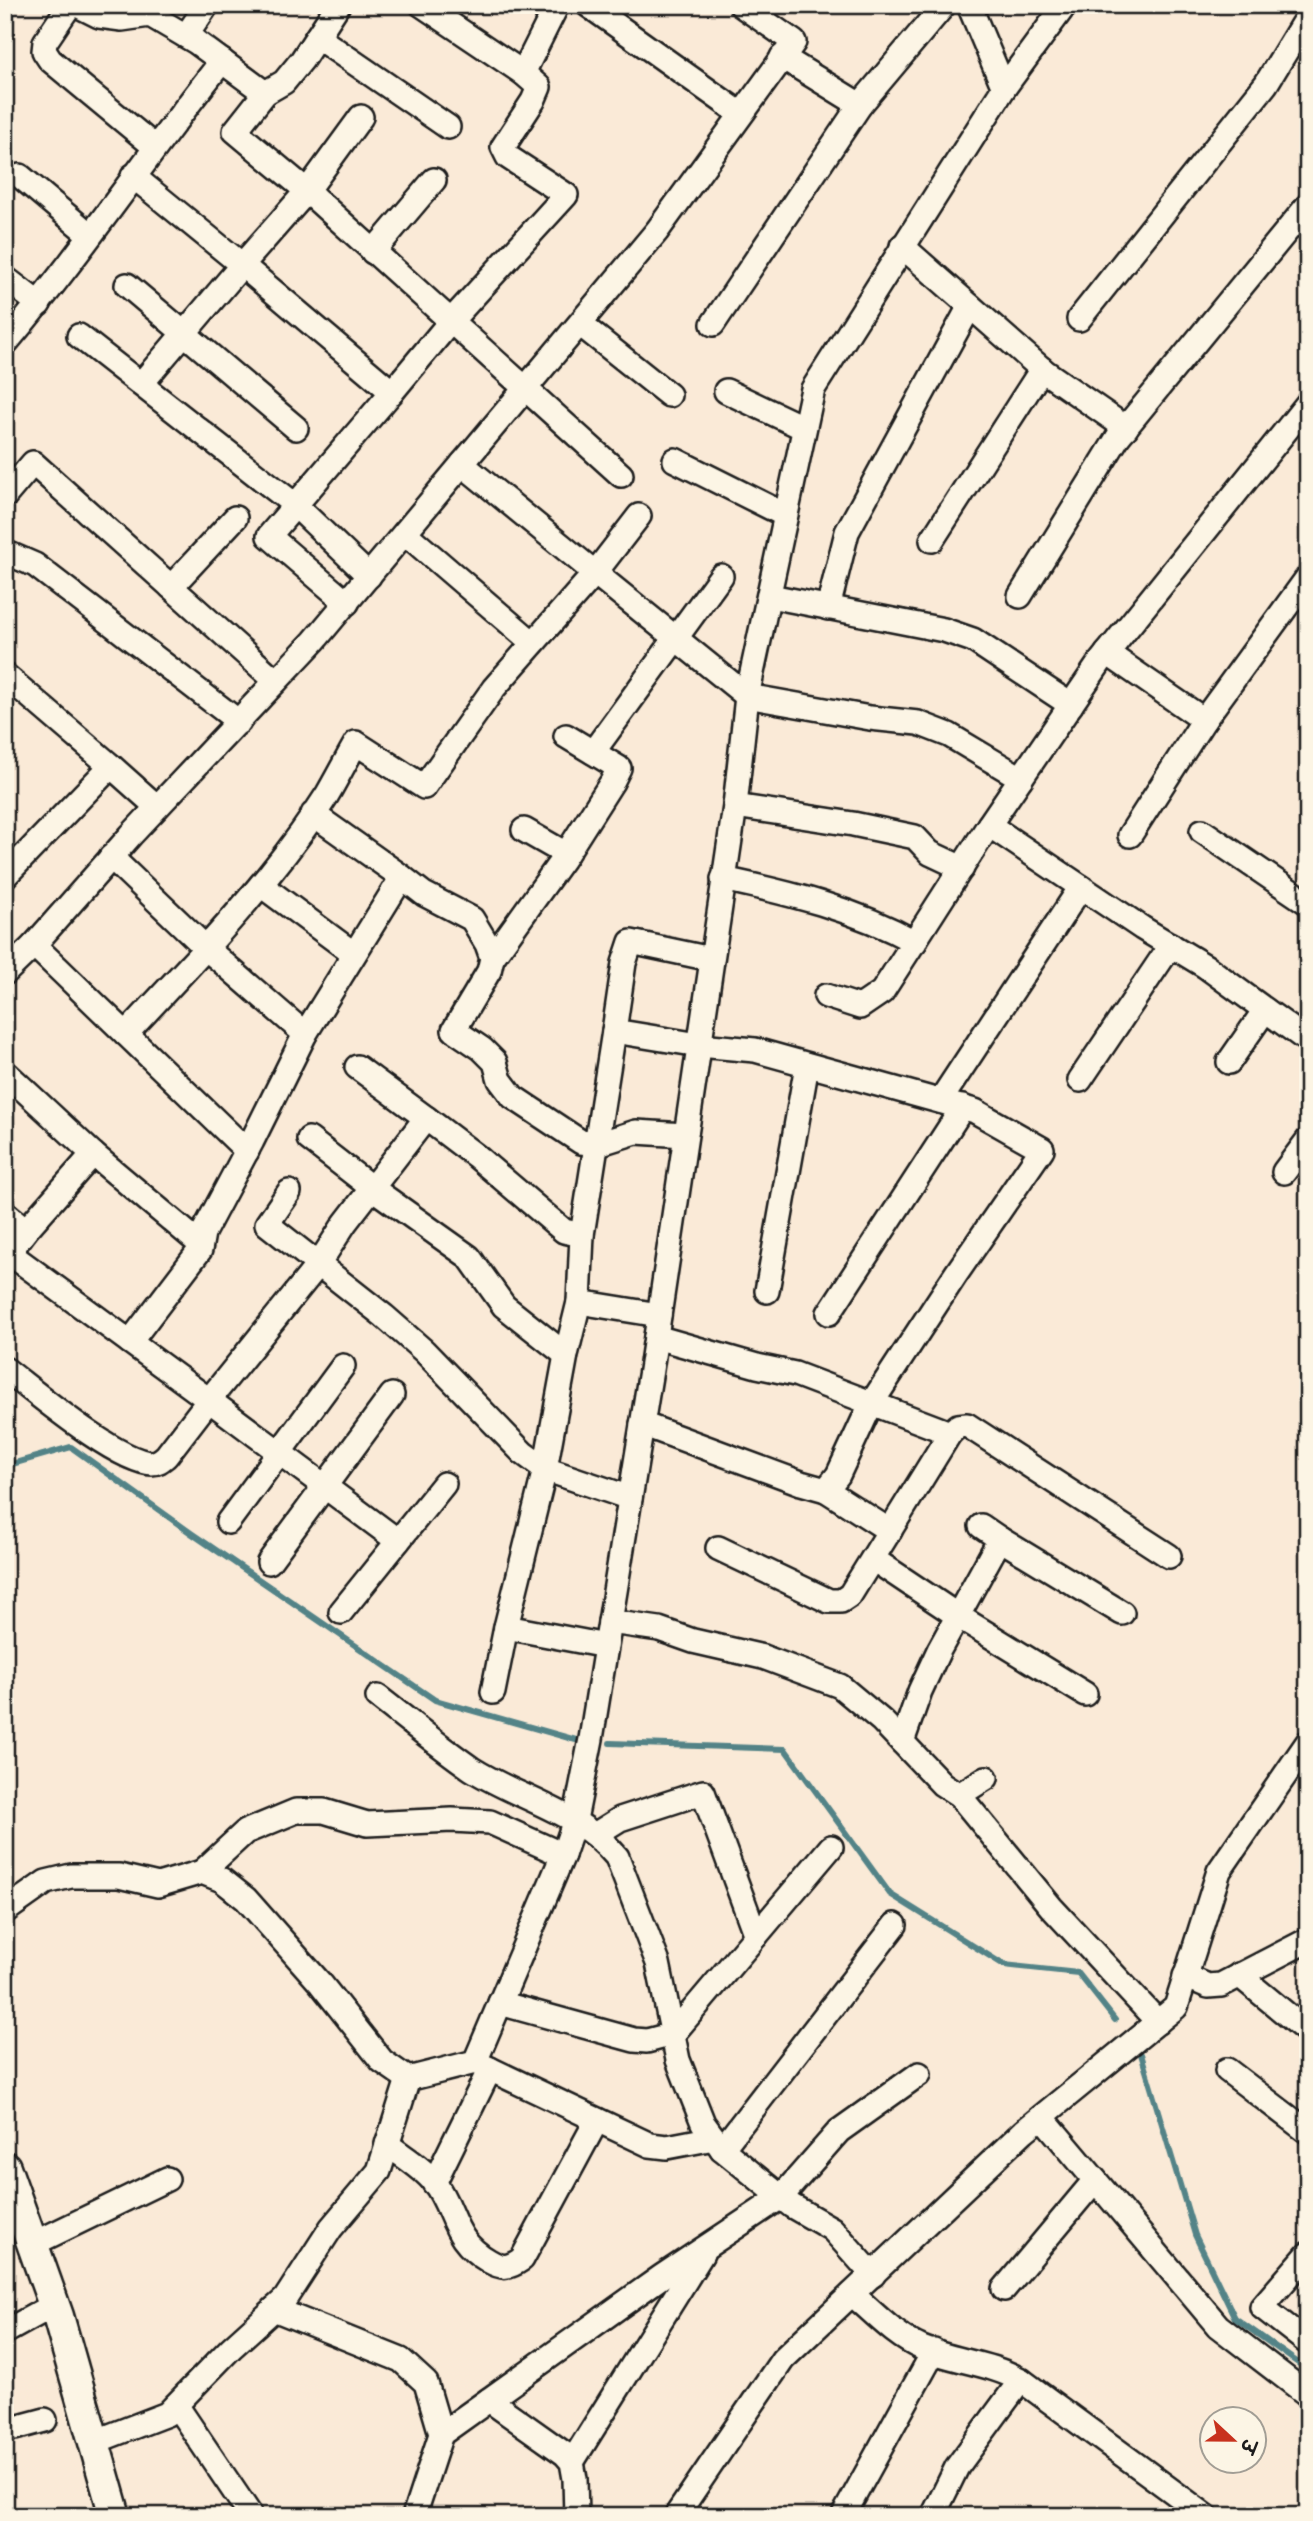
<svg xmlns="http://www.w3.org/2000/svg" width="1313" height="2521" font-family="Mynerve,'Playpen Sans Deva',sans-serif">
<rect width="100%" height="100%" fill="#faead7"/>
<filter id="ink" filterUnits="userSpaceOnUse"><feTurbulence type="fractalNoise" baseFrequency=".0143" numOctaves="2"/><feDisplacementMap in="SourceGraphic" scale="14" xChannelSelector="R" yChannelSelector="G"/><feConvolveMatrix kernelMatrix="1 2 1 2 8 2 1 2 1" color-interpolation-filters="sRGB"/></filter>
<g filter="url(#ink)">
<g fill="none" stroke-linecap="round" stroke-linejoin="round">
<g stroke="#528387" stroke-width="6">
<polyline points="5,1466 71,1447 191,1533 435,1700 576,1740"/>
<polyline points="610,1743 785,1749 890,1894 1004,1965 1078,1973 1115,2020"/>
<polyline points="1141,2054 1195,2235 1235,2318 1308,2370"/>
</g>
<defs>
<g id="minor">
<polyline points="70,5 45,42 44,51 50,60 155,147"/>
<polyline points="77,5 99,16 122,19 150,15 196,42 265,93 284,82 302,60 338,5"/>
<polyline points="588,5 741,114"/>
<polyline points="186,36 207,5"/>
<polyline points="317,37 448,127"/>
<polyline points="782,57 860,105 944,5"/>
<polyline points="523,73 557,5"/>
<polyline points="1004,88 1065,5"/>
<polyline points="361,117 307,191 621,475"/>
<polyline points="20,176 90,235"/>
<polyline points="133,176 242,265 307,191 235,131 265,93"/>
<polyline points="902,246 1044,371 1126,428"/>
<polyline points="373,252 434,180"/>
<polyline points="5,278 39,304"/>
<polyline points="127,285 296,428"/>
<polyline points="1079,319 1266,84 1308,15"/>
<polyline points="580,324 669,395"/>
<polyline points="713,324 860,105"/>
<polyline points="79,336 295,505 369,576"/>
<path d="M5,344C82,253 148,154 222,61"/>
<polyline points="141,384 242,265 392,392 269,536 347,603"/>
<polyline points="726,391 804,428"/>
<polyline points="392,392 450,322 566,195 508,157 503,147 533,101 539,87 523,73 422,5"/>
<polyline points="1308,403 1100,662 989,825 1142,928 1205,966 1308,1041"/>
<polyline points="675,460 785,515"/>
<polyline points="5,496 33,463 276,681"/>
<polyline points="639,516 595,573 747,696 870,718 918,723 949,735 1021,778"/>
<polyline points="405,533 533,643"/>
<polyline points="932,540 1042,369"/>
<polyline points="5,552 35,565 239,722"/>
<polyline points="171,587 235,518"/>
<polyline points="770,596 944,630 973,640 1071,705"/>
<polyline points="1020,596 1118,437 1308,205"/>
<polyline points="828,608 847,532 970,306"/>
<polyline points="1107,653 1204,720"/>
<polyline points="5,675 111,766"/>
<polyline points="593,752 721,576"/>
<polyline points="735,806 853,824 915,837 930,853 962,868"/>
<polyline points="524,830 566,854"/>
<polyline points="1202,831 1308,903"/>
<polyline points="1130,835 1204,720 1308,577"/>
<path d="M111,857L206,948C249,900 292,850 327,795C337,778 346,760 356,743L424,787L494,688L595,573L462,464"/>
<polyline points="5,876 111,766 157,807"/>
<polyline points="402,877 424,894 472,919 487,944 492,958 489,971 454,1030 482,1049 495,1062 500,1080 513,1097 581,1142 598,1144 636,1132 685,1135"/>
<path d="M723,879C789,893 855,909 915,942"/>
<polyline points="261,885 354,954"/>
<polyline points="34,945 247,1151"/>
<polyline points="492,958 563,859 612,782 619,768 566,736"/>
<polyline points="5,973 34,945 131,835 314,641 657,231 794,42 741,5"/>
<polyline points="826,996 860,1007 882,992 989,825"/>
<polyline points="305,1034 402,877 313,814"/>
<polyline points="1229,1062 1265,1010"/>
<polyline points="357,1067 426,1118"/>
<polyline points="5,1072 93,1154 200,1244"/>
<polyline points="1080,1080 1171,945"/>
<polyline points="940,1101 1081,887"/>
<polyline points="309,1139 372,1188 469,1257 504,1306 566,1355"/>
<polyline points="1284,1172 1308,1140"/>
<polyline points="289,1192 267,1224 384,1316 424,1351 523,1453 545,1469 630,1498"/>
<polyline points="5,1213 26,1230"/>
<polyline points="582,1235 614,1031"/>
<polyline points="9,1253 130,1342 200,1250 203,1233 252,1141 305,1034 206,948 126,1034"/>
<polyline points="5,1258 26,1230 93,1154"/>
<polyline points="767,1291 807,1065"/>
<polyline points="829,1313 963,1107"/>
<polyline points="656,1337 757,1366 795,1374 950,1433"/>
<path d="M5,1369C35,1392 117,1462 152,1463C158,1463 161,1460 166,1456L209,1400L130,1342"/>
<polyline points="642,1424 801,1483 826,1490 838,1475 871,1404 956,1274 1042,1149 975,1111 755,1050 699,1045 614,1031 624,963 631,942 711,959"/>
<polyline points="826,1490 890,1531"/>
<polyline points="228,1522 343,1366"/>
<polyline points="1000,1539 1122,1613"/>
<polyline points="398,1541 209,1400 318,1265 345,1223 426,1118 476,1156 564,1231 582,1235 579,1302 659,1315"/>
<polyline points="718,1548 829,1601 841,1601 850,1595 950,1433 958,1426 967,1425 1169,1556"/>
<polyline points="873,1559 958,1616 1085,1694"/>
<polyline points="269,1562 392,1395"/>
<polyline points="341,1612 444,1484"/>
<polyline points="610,1622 659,1629 693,1641 763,1657 840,1686 882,1721 942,1784 959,1795 986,1778"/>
<polyline points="506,1627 545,1469 566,1355 579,1302"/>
<polyline points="493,1692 506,1627 606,1646"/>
<path d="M378,1697C409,1721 440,1747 472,1769C521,1800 579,1811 617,1857L658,1963L678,2060L703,2123L722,2149L792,2206L832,2229L873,2275"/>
<polyline points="902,1742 920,1691 939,1650 1000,1539 981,1526"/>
<polyline points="959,1795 1051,1907 1158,2022"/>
<polyline points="596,1834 620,1819 703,1792 756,1936"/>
<polyline points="202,1872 245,1832 296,1811 324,1811 367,1824 452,1820 490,1822 563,1855"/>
<polyline points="5,1911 46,1882 71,1876 119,1876 158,1885 202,1872 222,1880 246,1899 321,1984 382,2061 408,2079"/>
<polyline points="1239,1975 1308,2032"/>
<polyline points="1185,1976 1208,1986 1221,1985 1308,1940"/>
<polyline points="500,2003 634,2040 647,2041 673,2034 831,1847"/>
<polyline points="475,2062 650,2145 667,2147 714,2138"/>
<polyline points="1227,2070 1308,2132"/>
<polyline points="1042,2117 1218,2326 1308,2395"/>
<path d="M387,2144C402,2156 422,2167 434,2182C456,2212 451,2239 489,2261C503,2269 509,2268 522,2259L597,2120"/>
<polyline points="722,2149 895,1925"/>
<polyline points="434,2183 490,2069"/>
<polyline points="33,2244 167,2179"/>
<polyline points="1308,2254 1262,2307 1308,2343"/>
<polyline points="1004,2289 1095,2180"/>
<path d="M852,2294C873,2312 896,2337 922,2348C954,2361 990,2363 1021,2380L1206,2516"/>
<polyline points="274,2309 401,2360 426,2383 441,2434 414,2516"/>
<polyline points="5,2332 54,2305"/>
<polyline points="489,2400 565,2454 572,2462 575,2479 576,2516"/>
<polyline points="176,2405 251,2516"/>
<polyline points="5,2425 15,2428 45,2420"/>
<polyline points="441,2434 661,2277 781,2197 839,2131 919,2074"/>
<polyline points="94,2442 167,2414 231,2348 285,2299 331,2228 379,2171 408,2079 475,2062 563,1855 575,1820 591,1739 651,1370 735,806 747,696 813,389 1004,88 969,5"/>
<polyline points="572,2462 702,2254"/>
<polyline points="676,2516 783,2359 1024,2131 1176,2007 1219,1871 1308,1742"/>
<polyline points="843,2516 934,2351"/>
<polyline points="933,2516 957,2467 1021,2380"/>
</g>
<polyline id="major" points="5,2167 58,2316 115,2516"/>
</defs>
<use href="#minor" stroke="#1c1c1c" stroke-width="28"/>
<use href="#major" stroke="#1c1c1c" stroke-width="35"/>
<use href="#minor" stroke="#fcf5e5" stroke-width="23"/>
<use href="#major" stroke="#fcf5e5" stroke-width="30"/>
</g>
</g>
<rect width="1313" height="2521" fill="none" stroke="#fcf5e5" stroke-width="28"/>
<rect x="14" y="14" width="1285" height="2493" fill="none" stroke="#1c1c1c" stroke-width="2.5" filter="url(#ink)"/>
<g transform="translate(1233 2440) rotate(112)"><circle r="33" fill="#fcf5e5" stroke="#a29e95" stroke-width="2"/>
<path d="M0-5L12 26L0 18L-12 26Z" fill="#c8321e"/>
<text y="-10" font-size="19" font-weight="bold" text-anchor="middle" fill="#1c1c1c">उ</text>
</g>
</svg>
